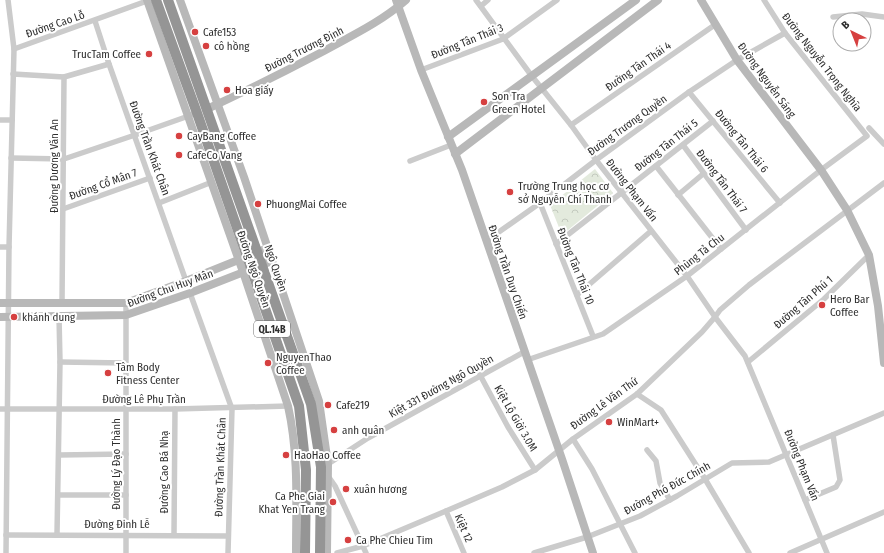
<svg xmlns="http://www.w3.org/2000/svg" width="884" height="553" font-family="'Fira Sans Condensed',sans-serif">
<defs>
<pattern id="park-crowns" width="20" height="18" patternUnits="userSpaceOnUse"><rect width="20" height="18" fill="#e3eadd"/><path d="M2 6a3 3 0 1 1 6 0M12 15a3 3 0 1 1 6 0" fill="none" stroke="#c3c9be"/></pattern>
</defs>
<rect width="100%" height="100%" fill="#fff"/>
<polygon fill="url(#park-crowns)" points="595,169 613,193 562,235 550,205"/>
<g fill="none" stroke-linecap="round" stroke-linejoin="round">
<g stroke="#cbcbcb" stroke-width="5.5">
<polyline points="476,0 531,75 571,125 596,160 687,276 715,317 745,356 827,553"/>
<polyline points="481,6 488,0"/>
<polyline points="833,17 862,14 884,17"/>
<polyline points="95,21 109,64 186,281"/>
<polyline points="14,49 147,1"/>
<polyline points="421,70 503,39 557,0"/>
<polyline points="13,74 64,77 109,64"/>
<polyline points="689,92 780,203"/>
<polyline points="0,120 12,120"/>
<polyline points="571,125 716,24"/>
<polyline points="869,128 884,144"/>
<polyline points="683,145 746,230"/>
<polyline points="11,158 64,159 135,135 197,113"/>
<polyline points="410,161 451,145"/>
<polyline points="656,166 721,249"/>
<polyline points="678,195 703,174"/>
<polyline points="159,203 212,182"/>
<polyline points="540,203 593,336"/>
<polyline points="63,209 150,178"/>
<polyline points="486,241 540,203 596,160 689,92 737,60 785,33"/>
<polyline points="556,244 713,121"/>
<polyline points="0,247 9,247"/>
<polyline points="190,293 232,409 228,553"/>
<polyline points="577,295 651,231"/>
<polyline points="62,303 64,77"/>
<polyline points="126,303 126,553"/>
<polyline points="527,360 603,334 687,276 821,170 867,136 785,33 764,0"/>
<polyline points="60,362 125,363"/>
<polyline points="748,362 824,299 869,255"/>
<polyline points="480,375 508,427 535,470"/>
<polyline points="637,394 661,410 705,479 749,553"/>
<polyline points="0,409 175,409 288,406"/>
<polyline points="573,439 592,469 635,553"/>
<polyline points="647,450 656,461 660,483 670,500"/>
<polyline points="59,455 126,454"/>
<polyline points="328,464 368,438 524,352"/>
<polyline points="328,476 335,486 366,553"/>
<polyline points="58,495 126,495"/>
<polyline points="805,500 836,487 840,480 833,435"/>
<polyline points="446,511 464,553"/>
<polyline points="57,534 60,362 59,316"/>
<polyline points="6,535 228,536"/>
<polyline points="174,535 175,409"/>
<polyline points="6,553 9,247 14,49 8,0"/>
<polyline points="337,553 363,546 446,511 502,487 535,470 573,439 637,394 702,332 715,317 720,310 749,285 884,183"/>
<polyline points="534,553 587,537 640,516 677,496 732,463 769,462 884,413"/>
<polyline points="790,553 884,512"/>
</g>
<g stroke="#b8b8b8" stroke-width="8">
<path d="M147,0L243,272L288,406C299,455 296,504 296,553"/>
<polyline points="180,0 244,177 319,401 328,464 327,553"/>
<polyline points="396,0 421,70 462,170 562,459 593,553"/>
<polyline points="701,0 737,60 821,170 847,210 869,255 878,306 884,363"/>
<path d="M207,109C246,91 284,72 322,52C351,36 381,22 406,0"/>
<polyline points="448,137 636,0"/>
<polyline points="455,154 658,0"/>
<polyline points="0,303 126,303 186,281 268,248"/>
<polyline points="0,317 126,315 190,293 272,261"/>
</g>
<g stroke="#959595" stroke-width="10">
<polyline points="156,0 197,113 299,406 306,470 305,553"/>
<polyline points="168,0 311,404 321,467 320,553"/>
</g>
</g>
<g fill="#d64040" stroke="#fff" stroke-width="1.5">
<circle cx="195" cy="32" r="4"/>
<circle cx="206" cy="46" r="4"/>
<circle cx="149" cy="54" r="4"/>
<circle cx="227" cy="90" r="4"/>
<circle cx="484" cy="102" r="4"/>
<circle cx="179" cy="136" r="4"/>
<circle cx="179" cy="155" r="4"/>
<circle cx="510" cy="192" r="4"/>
<circle cx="258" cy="204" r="4"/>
<circle cx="822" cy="305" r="4"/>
<circle cx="14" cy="317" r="4"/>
<circle cx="268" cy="363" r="4"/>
<circle cx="108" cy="373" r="4"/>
<circle cx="328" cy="405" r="4"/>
<circle cx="609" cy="422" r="4"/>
<circle cx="334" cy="430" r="4"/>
<circle cx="286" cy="455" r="4"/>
<circle cx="346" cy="489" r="4"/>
<circle cx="333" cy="502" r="4"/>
<circle cx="348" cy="540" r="4"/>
</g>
<g text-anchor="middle" stroke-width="4" stroke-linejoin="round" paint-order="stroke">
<rect fill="#fff" stroke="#6d6d6d" stroke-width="1" x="254" y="321" width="36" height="16" rx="3"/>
<g font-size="10" font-weight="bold" fill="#2e2e2e">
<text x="272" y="333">QL.14B</text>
</g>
<g font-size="11" fill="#2e2e2e" stroke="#fff">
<text transform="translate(55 24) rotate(-19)" y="4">Đường Cao Lỗ</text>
<text transform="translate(467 41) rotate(-22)" y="4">Đường Tân Thái 3</text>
<text transform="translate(304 49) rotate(-27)" y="4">Đường Trương Định</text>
<text transform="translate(822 62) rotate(52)" y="4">Đường Nguyễn Trọng Nghĩa</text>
<text transform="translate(638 66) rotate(-35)" y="4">Đường Tân Thái 4</text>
<text transform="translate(767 80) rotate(54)" y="4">Đường Nguyễn Sáng</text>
<text transform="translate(627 125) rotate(-36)" y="4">Đường Trương Quyền</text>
<text transform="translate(742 141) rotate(51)" y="4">Đường Tân Thái 6</text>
<text transform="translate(666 145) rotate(-38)" y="4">Đường Tân Thái 5</text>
<text transform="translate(150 148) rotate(70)" y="4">Đường Trần Khát Chân</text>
<text transform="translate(54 166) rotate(-90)" y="4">Đường Dương Văn An</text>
<text transform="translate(722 181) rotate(53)" y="4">Đường Tân Thái 7</text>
<text transform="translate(103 184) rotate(-20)" y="4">Đường Cổ Mân 7</text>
<text transform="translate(632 190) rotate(52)" y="4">Đường Phạm Vấn</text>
<text transform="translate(699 254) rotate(-38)" y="4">Phùng Tả Chu</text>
<text transform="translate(576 266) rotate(68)" y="4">Đường Tân Thái 10</text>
<text transform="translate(276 268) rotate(71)" y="4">Ngô Quyền</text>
<text transform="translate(254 269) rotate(71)" y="4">Đường Ngô Quyền</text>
<text transform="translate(508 272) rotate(71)" y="4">Đường Trần Duy Chiến</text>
<text transform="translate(170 288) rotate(-20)" y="4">Đường Chu Huy Mân</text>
<text transform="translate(803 302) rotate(-41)" y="4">Đường Tân Phú 1</text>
<text transform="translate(441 386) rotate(-29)" y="4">Kiệt 331 Đường Ngô Quyền</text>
<text x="144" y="403">Đường Lê Phụ Trần</text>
<text transform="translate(604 403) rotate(-36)" y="4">Đường Lê Văn Thứ</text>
<text transform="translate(516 418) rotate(60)" y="4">Kiệt Lộ Giời 3.0M</text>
<text transform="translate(116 464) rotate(-90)" y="4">Đường Lý Đạo Thành</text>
<text transform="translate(802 465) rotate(68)" y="4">Đường Phạm Vấn</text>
<text transform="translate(220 467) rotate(-88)" y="4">Đường Trần Khát Chân</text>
<text transform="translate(164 472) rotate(-90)" y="4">Đường Cao Bá Nhạ</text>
<text transform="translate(667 488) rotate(-29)" y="4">Đường Phó Đức Chính</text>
<text x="117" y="528">Đường Đinh Lễ</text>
<text transform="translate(464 528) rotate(67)" y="4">Kiệt 12</text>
</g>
<g font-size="11" fill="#2e2e2e" stroke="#fff" text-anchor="start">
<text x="203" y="36">Cafe153</text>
<text x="214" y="50">cô hồng</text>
<text x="141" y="58" text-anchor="end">TrucTam Coffee</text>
<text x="235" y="94">Hoa giấy</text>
<text x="492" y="100">Son Tra<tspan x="492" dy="13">Green Hotel</tspan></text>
<text x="187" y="140">CayBang Coffee</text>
<text x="187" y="159">CafeCo Vang</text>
<text x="518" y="190">Trường Trung học cơ<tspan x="518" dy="13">sở Nguyễn Chí Thanh</tspan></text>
<text x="266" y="208">PhuongMai Coffee</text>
<text x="830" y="303">Hero Bar<tspan x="830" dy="13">Coffee</tspan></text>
<text x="22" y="321">khánh dung</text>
<text x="276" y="361">NguyenThao<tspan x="276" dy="13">Coffee</tspan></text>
<text x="116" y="371">Tâm Body<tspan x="116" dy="13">Fitness Center</tspan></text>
<text x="336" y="409">Cafe219</text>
<text x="617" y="426">WinMart+</text>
<text x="342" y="434">anh quân</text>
<text x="294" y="459">HaoHao Coffee</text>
<text x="354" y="493">xuân hương</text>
<text x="325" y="500" text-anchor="end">Ca Phe Giai<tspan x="325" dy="13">Khat Yen Trang</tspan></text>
<text x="356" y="544">Ca Phe Chieu Tim</text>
</g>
</g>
<g transform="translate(852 32) rotate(317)"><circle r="19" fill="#ffffff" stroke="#ababab"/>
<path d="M0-3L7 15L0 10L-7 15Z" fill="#d64040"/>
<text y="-6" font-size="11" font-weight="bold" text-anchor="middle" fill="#2e2e2e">B</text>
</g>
</svg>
